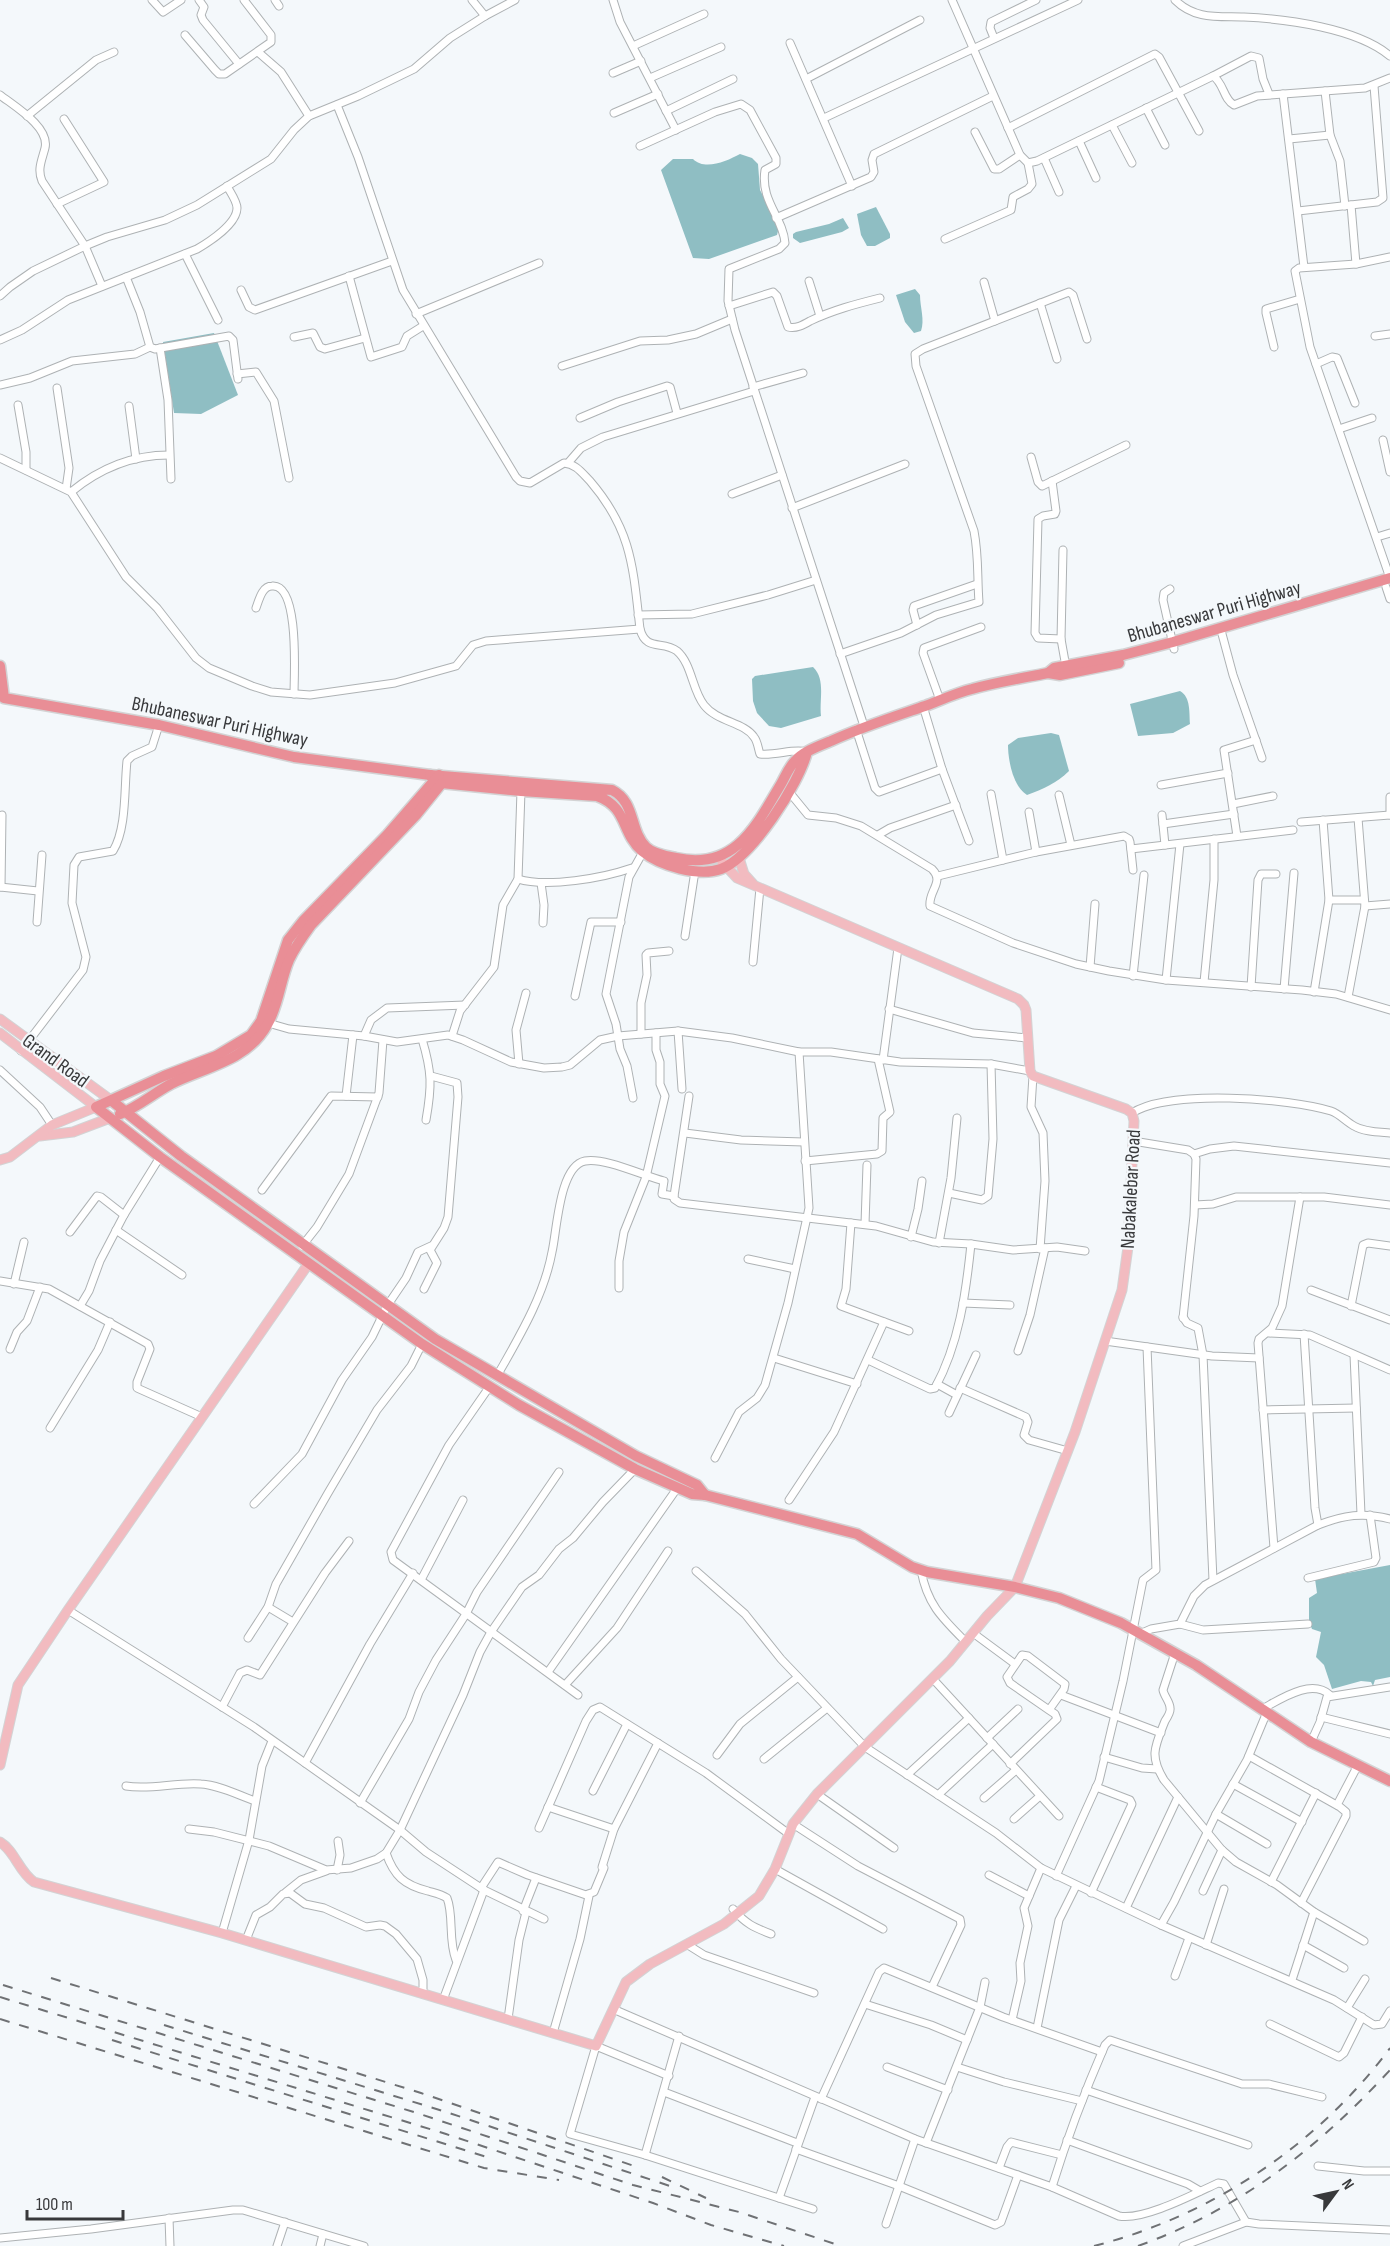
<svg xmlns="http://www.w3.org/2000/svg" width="1390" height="2246" font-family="'Sofia Sans Condensed',sans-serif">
<rect width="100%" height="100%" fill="#f4f8fb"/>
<g fill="#8fbec3">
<path d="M740,154L752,158L758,164L760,190L779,227L777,235L709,259L693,258L661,170L673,159H693C705,171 727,161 740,154Z"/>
<polygon points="876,207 890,234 890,238 875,246 867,246 861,235 857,214"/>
<polygon points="843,218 849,228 842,232 800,243 793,238 793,234 796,232 829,224"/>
<path d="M915,289L920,295C920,307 925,320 921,331L914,333L905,322L896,295Z"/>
<polygon points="214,333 238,395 201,414 174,413 163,342"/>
<path d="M813,667C826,679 819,700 821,716L781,728L769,726L757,713L753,701L752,679L755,676Z"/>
<path d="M1180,691C1191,697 1189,713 1190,724L1173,733L1138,736L1130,704Z"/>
<path d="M1051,733L1059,735L1069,771C1057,783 1043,789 1027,795C1013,787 1008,760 1008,745L1018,738Z"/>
<polygon points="1390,1565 1390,1677 1375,1680 1373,1686 1371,1682 1361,1681 1332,1689 1324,1665 1316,1657 1321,1632 1312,1629 1309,1622 1309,1598 1317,1593 1315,1579"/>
</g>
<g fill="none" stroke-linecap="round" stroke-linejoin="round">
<defs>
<g id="minor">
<polyline points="152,0 163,12 181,0"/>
<polyline points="199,0 204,7 201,15 203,20 239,64"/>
<polyline points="275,0 279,6"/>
<polyline points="472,0 485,16"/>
<polyline points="613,0 620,22 676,130"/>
<path d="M952,0L1020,155L1028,163L1037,161L1213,76C1224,83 1223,99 1234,105L1257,96L1365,88L1390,78"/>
<path d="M1175,0C1195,20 1219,16 1244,17C1286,19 1357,28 1390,56"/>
<polyline points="185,35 215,70 219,74 225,74 271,42 271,35 244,0"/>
<polyline points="994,38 990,28 991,22 1036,0"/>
<polyline points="790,43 852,186"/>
<polyline points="633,46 704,14"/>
<polyline points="258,52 281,72 309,116"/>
<polyline points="613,73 641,61"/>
<polyline points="1213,76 1251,56 1259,58 1263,79 1269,94"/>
<polyline points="650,78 721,47"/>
<polyline points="806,79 920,20"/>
<polyline points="1325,91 1330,135 1340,161 1345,206"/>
<polyline points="1283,94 1304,267"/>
<path d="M0,95C14,106 50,127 45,148C42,160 37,169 42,181L85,246L102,286"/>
<path d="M337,105L358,157L403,290L516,477L520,481L530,483L564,463C576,464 582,473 590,481C632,530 633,567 640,629C646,652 663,640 677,651C692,664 692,690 704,705C717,722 744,722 754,737C758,742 758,749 760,754C775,756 795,748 806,752"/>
<polyline points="1146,108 1165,145"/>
<polyline points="666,111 733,79"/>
<polyline points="614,113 658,94"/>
<polyline points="27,116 96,60 114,52"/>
<polyline points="824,118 1078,0"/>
<polyline points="1112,125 1132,163"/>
<polyline points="1008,128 1155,54 1159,57 1199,131"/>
<polyline points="975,132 994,169 999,169 1020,155"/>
<polyline points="1289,139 1330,135"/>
<polyline points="1079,141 1096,178"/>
<path d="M640,146L715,112L741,104L750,110L776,158V164L765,170C760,201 783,217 785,243L779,249L729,269L728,301L735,330L864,726"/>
<polyline points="1044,158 1059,192"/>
<polyline points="57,204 104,182 64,119"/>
<polyline points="1351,205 1356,264"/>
<polyline points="1298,211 1377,202 1383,198 1374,86"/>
<polyline points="776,218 871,177 874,172 872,160 874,154 993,96"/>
<polyline points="945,239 1011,210 1013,197 1028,189 1032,184 1028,163"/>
<polyline points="185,254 218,320"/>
<polyline points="1390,257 1356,264 1299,268 1295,271 1310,347 1390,578"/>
<polyline points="349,276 371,357 402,347 407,336 423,326"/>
<polyline points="126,277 140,312 150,347 155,349 229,336 233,340 238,379"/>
<polyline points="809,281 820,316"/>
<polyline points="984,282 995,321"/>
<polyline points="241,290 249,307 255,310 392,261"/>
<polyline points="0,296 10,287 33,271 85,246 107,237 165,220 197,205 271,159 294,130 309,116 358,96 414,69 450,38 485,16 515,0"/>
<polyline points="1040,303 1057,359"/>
<path d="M729,306L773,292L777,296L788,327C796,329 803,325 810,321C833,310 856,304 880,298"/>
<polyline points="416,314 539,263"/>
<polyline points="1375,336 1390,334"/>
<polyline points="294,337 313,333 320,347 325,349 365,338"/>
<path d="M0,340L22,330L68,300L197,249C209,242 237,224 237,208C237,201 230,192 227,186"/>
<polyline points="1274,347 1266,313 1266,309 1300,299"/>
<polyline points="160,348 168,400 171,479"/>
<polyline points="1316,364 1332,357 1337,358 1355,403"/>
<polyline points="562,366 640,341 668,340 696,334 732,319"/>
<polyline points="237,374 256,372 274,401 289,478"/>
<polyline points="0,385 30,378 72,361 135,354 150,347"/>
<polyline points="753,387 803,373"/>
<polyline points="57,388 69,468 66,489"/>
<polyline points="18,405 26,452 26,470"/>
<polyline points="129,406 136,459"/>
<polyline points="580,418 618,402 667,386 670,387 677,413"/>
<polyline points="1339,429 1372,418"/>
<polyline points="1383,440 1390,472"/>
<polyline points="1031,457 1038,482 1042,486 1126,445"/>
<polyline points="0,458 71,492 126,577 157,608 196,658 209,668 252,686 271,692 310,695 395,683 456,666 473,645 486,641 640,629"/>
<polyline points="568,463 581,448 603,437 754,391"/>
<polyline points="1052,481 1056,511 1055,514 1043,516 1038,519 1035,633 1038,638 1061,639"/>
<path d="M71,492C99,469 133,455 169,455"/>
<polyline points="732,494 782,475"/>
<polyline points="792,508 905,464"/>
<polyline points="1377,537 1390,533"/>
<polyline points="1063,550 1061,639 1066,667"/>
<polyline points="1386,587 1390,599"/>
<polyline points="1170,589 1164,593 1163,600 1174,649"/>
<path d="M256,608C259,600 262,586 272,586C300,583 294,677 294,694"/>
<polyline points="638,615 692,614 768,595 816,580"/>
<polyline points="917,625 913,610 914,606 977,584"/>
<polyline points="1222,634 1233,675 1262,758"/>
<path d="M840,654L901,633L936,615L979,602C977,577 979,557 974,531L916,366L915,354L923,349L1069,292L1073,295L1087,339"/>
<polyline points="940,700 923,653 924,648 981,627"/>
<polyline points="923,706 942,769 969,841"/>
<polyline points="856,729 875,788 879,792 942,769"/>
<polyline points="1161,785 1228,773"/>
<path d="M790,793L808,815L836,818L861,826L932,869C945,882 928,891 930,906L1013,943L1076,964L1109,971L1166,980L1302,990L1336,994L1390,1010"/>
<polyline points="991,794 1003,860"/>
<polyline points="1059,795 1071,845"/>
<polyline points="1390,797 1390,815"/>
<polyline points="1233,804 1273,796"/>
<polyline points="1029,812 1036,852"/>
<polyline points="1162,815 1165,845"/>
<polyline points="1301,822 1390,815"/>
<polyline points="1163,824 1234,814"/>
<polyline points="878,835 890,828 956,805"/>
<polyline points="1237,836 1224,750 1256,740"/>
<polyline points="1131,849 1293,830"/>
<polyline points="938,876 1036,852 1124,836 1129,839 1130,842 1133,870"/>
<path d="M518,879C547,888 603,878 632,868"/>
<polyline points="541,883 544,905 543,923"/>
<polyline points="0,887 38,891"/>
<polyline points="1,887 2,815"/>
<polyline points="1329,900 1364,900"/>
<polyline points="1365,906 1390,904"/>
<polyline points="37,922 42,855"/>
<polyline points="685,936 695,871"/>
<polyline points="753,962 760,888"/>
<polyline points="1090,967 1095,904"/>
<polyline points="1133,976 1144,875"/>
<polyline points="1166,980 1180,844"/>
<polyline points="1204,982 1214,880 1214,839"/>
<polyline points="1251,987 1258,880 1261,874 1276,874"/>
<polyline points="1284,989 1294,873"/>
<polyline points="1314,992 1329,900 1323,820"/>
<polyline points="575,996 591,922 621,922"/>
<polyline points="1348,997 1365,906 1358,818"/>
<polyline points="889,1009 973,1033 1028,1038"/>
<polyline points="268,1023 289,1029 364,1036 397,1042 448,1035 463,1040 511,1062 544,1068 562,1067 570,1065 600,1040 618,1036 678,1031 732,1038 799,1052 831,1052 900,1062 991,1064 1030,1071"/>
<polyline points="678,1031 682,1089"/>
<polyline points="641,1034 641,1003 647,975 646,955 648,953 669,951"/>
<polyline points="364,1036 371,1020 387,1008 465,1005"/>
<polyline points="452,1036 460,1011 494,967 503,905 518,879 521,791"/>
<path d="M422,1039C432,1072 432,1086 426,1120"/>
<path d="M21,1051L83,970L86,957L72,903L74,865L79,857L113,851C127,828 124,788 127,761L132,756L152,747L159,725"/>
<polyline points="883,1060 898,948"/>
<polyline points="519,1064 516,1030 526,993"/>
<polyline points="0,1070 40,1107 52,1125"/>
<polyline points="1033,1076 1031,1107 1043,1133 1045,1181 1040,1249"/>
<polyline points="346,1096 353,1035"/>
<polyline points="689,1096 674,1196 674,1199 680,1203 876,1226 933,1242 971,1244 1013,1250 1057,1247 1085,1251"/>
<polyline points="633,1098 627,1066 620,1049 616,1024 606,994 629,877 643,852"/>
<path d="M1132,1113C1169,1089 1289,1098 1331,1111C1340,1114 1346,1122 1354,1126C1364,1132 1378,1132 1390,1133"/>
<polyline points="685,1133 741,1140 804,1142"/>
<polyline points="1133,1141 1188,1150 1194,1154 1196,1159 1194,1216 1183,1318"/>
<polyline points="1194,1154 1210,1149 1234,1146 1390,1163"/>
<polyline points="805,1161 877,1154 882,1151 883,1118 890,1112 878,1059"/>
<polyline points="262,1190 331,1096 378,1097"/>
<polyline points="949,1193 982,1200 988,1196 993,1139 991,1064"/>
<polyline points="1195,1205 1213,1204 1236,1197 1324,1197 1390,1205"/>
<polyline points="851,1223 846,1289 841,1306 909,1331"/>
<polyline points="865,1224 867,1165"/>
<polyline points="116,1230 182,1275"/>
<polyline points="70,1232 97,1196 101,1197 124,1215"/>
<polyline points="911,1237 918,1209 922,1181"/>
<polyline points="939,1243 951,1178 957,1118"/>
<polyline points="302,1246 317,1227 349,1174 379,1093 383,1040"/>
<polyline points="748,1259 795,1269"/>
<polyline points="0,1281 49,1289 148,1344 150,1349 137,1382 137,1388 202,1417"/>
<polyline points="14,1284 24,1242"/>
<polyline points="619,1288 619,1261 624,1232 646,1177 665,1096 660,1084 660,1062 656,1050 656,1033"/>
<polyline points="424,1289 437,1263 430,1250 444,1228 448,1217 458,1097 457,1083 431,1076"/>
<polyline points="1311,1290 1390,1320"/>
<polyline points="963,1303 1010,1305"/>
<polyline points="80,1306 89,1291 100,1261 124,1215 160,1157"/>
<polyline points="1351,1306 1363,1245 1368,1243 1390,1246"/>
<polyline points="1183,1317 1187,1323 1198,1328 1203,1355 1213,1580"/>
<polyline points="1269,1333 1310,1335 1390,1370"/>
<polyline points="1304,1334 1315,1508 1318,1525"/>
<polyline points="1105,1341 1212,1356 1259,1358"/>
<polyline points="10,1349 17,1332 27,1321 40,1287"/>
<polyline points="1018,1351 1030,1315 1045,1248"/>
<polyline points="1354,1355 1361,1514"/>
<polyline points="774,1358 857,1384"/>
<path d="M868,1360L930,1389L935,1388C959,1344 966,1293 971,1244"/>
<path d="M497,1376C519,1337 544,1296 552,1252C557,1231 559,1166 585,1161C604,1157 644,1176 664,1181L662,1194L674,1196"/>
<polyline points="937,1384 957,1395"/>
<polyline points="490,1386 449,1445 391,1552 393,1560 578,1695"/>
<polyline points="960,1388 1026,1417 1028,1422 1024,1435 1029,1440 1068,1451"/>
<polyline points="1263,1410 1356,1408"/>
<polyline points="949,1413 976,1355"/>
<polyline points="50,1428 98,1350 110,1322"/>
<polyline points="715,1458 739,1412 757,1398 765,1385 788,1303 809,1208 799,1052"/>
<polyline points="789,1500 834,1432 884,1322"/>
<polyline points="254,1504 302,1454 342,1380 372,1337 387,1306 406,1278 418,1252 431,1246"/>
<polyline points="1274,1548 1258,1343 1259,1339 1272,1328 1282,1306 1300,1197"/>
<path d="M921,1570C927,1604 942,1618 966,1642"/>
<polyline points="696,1571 745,1614 781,1659 865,1747 996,1833 1041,1868 1161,1925 1334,2000 1374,2025 1382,2024 1390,2011"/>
<polyline points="1308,1578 1374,1562 1376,1558 1370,1515"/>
<polyline points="421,1580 463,1500"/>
<polyline points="268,1607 293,1622"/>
<polyline points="68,1610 254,1727 400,1830 426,1852 484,1890 544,1919"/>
<polyline points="1180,1624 1203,1630 1308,1624"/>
<polyline points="973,1633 1015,1664"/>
<path d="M1142,1633L1151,1629L1180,1624L1194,1596L1205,1585L1318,1525C1344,1515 1363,1512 1390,1519"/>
<polyline points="248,1638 268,1607 276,1584 328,1493 377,1410 411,1366 422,1344"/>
<path d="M1175,1653L1163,1690C1164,1696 1170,1702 1170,1708C1171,1712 1167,1718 1165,1721C1155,1746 1149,1756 1164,1780L1222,1850L1236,1862L1277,1885L1314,1912L1364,1941"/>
<polyline points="548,1672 678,1487"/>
<polyline points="933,1679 1059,1816"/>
<polyline points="565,1685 617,1628 668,1551"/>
<polyline points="1061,1695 1161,1733"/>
<polyline points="222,1707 240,1673 247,1670 260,1675 325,1573 349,1541"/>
<path d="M1262,1709C1281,1699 1311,1678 1330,1695"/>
<polyline points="1321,1717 1390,1734"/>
<polyline points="987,1738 1018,1709"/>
<polyline points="1311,1742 1320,1722 1327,1697 1390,1687"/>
<polyline points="717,1755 740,1724 798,1677"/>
<polyline points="1249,1756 1340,1807 1346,1812 1346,1816 1301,1903"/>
<polyline points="1104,1757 1142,1768 1157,1769"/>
<polyline points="764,1759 827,1708"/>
<polyline points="305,1763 370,1644 413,1573"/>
<polyline points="1010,1764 1057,1719 1055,1714 1049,1710 1010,1683 1007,1677 1022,1655 1028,1656 1065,1684 1064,1689 1049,1710"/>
<polyline points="907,1775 969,1718"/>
<polyline points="1233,1784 1302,1822"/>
<path d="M126,1786C151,1790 176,1782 201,1784C219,1785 238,1795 255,1801"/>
<polyline points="593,1791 627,1724"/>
<polyline points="817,1794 894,1848"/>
<polyline points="938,1795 993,1744"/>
<polyline points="984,1798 1016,1770"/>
<polyline points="360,1803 409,1719 419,1692 436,1660 466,1614 477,1592 559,1472"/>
<polyline points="1337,1805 1358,1765"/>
<polyline points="548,1807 614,1829 658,1743"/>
<polyline points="1216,1814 1267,1844"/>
<polyline points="1014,1819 1040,1796"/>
<polyline points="793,1824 858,1866 960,1919 961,1925 932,1987"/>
<polyline points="539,1828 586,1721 593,1710 600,1707 706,1773 789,1834"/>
<polyline points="189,1829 214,1832 269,1846 326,1870 351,1868 377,1859 386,1853 400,1830 463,1695 480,1652 491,1632 522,1587 539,1575 559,1549 573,1538 603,1502 635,1469"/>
<path d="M386,1853C394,1876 404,1885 428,1891C435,1893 441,1894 447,1898C454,1915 448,1940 456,1960"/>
<polyline points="602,1867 614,1829"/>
<polyline points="775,1869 883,1929"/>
<polyline points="337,1870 340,1855 338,1841"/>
<polyline points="989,1875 1029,1896"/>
<polyline points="1056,1876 1099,1781 1123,1681 1143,1580 1156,1570 1147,1347"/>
<polyline points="1271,1882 1316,1793"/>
<polyline points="481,1888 498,1862 528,1875 589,1896 580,1939 553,2033"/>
<polyline points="1203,1891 1222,1850"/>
<polyline points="286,1892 301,1880 326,1871"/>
<polyline points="1091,1893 1132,1804 1130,1800 1096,1787"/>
<polyline points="588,1894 594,1892 604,1868"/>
<polyline points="1126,1908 1178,1797"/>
<path d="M733,1909C746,1924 753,1927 771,1934"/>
<polyline points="523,1911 536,1878"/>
<polyline points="1161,1925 1174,1902 1216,1814 1247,1760 1267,1712"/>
<polyline points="222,1933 249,1840 262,1766 272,1741"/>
<polyline points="246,1940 256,1915 270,1907 283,1894 290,1893 305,1904 324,1908 366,1927 380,1925 385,1926 396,1934 417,1959 423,1980 423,1993"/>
<polyline points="688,1945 704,1955 814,1993"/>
<polyline points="1206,1945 1224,1889"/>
<polyline points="1303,1945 1344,1968"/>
<polyline points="1175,1976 1189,1938"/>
<polyline points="1292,1980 1314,1912"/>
<polyline points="443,2000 484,1890"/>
<polyline points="865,2004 931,2025 967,2040"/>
<polyline points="1347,2008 1365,1979"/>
<path d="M613,2009L915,2139L1052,2187L1119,2216C1143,2221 1194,2194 1218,2183L1224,2184L1246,2222L1183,2246"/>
<polyline points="508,2019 519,1940 526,1912"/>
<polyline points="1012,2020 1021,1981 1020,1963 1028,1926 1024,1908 1041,1868"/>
<polyline points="1270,2024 1339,2057 1344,2053 1362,2017"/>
<polyline points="1037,2028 1059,1920 1076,1886"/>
<polyline points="887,2067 948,2090"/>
<polyline points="957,2067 1004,2082 1082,2101"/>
<polyline points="669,2076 596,2046 570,2134 645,2155 813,2209"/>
<polyline points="1086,2090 1248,2145"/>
<polyline points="664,2092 797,2143"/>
<polyline points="821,2099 879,1972 884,1968 1003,2017 1102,2052"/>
<polyline points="1067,2140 1188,2184 1200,2191"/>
<polyline points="926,2143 980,2007 985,1982"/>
<polyline points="796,2149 899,2186 995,2225 1001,2222 1018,2175"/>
<polyline points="645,2155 679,2036"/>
<polyline points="1318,2166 1364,2171 1390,2171"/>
<polyline points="999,2168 1007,2147 1011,2142 1062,2155"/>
<path d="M1052,2187C1067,2138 1085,2091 1105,2045L1110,2040L1242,2084H1269L1322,2097"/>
<polyline points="779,2198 815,2097"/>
<polyline points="169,2218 170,2246"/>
<polyline points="1246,2222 1259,2224 1390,2230"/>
<polyline points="886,2224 915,2139"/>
<polyline points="0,2238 91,2229 233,2210 243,2210 364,2246"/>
<polyline points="277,2246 285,2222"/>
<polyline points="320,2246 323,2234"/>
</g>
<g id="major">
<polyline points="739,858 744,874 753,884"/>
<polyline points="0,1019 112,1101"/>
<polyline points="0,1033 96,1107"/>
<polyline points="40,1136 73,1132 110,1118"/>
<polyline points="0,1160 10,1157 52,1125 96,1107"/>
<polyline points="0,1765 18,1685 68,1610 309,1263"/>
<path d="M0,1842C15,1851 19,1872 34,1882L222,1933L596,2046L626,1982L650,1964L724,1924L759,1896L775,1869L793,1824L817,1794L950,1661L987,1616L1015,1587L1075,1432L1122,1290L1128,1247L1134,1121L1132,1113L1126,1109L1033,1076L1030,1071L1026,1010L1024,1005L1018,999L737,878L722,862"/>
</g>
<g id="highway">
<polyline points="0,666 4,698 159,725 294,757 430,775"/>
<polyline points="1048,673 1060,675 1119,663"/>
<path d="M807,752C799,784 752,857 721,869C699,877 660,866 642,851C621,833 628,807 597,796L521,791L441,783L435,781L430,775L612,790C636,802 629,830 646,847C653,854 666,856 676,858C734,871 755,828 781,784C785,777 789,767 795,761C804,751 819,746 831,741C862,727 893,717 925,706C941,700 956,693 972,689C997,682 1023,678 1048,673L1054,668L1123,655L1173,642L1390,578"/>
<polyline points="439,775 387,835 303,921 288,940 261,1021 251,1035 216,1056 164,1076 96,1107 160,1157 422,1344 519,1405 635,1469 692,1494 705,1495 857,1534 912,1567 927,1572 1015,1587 1059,1598 1121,1623 1196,1665 1311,1742 1390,1781"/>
<polyline points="112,1101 181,1156 435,1339 636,1456 697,1485 705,1495"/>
<path d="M120,1114C138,1107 154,1093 171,1084C205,1067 247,1061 267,1025C279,1005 280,981 289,960C295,947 303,936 311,925L416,815L441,784"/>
</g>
</defs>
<use href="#minor" stroke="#aeb2b4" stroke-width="9"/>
<use href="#major" stroke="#d3d3d4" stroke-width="11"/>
<use href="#highway" stroke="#d3d3d4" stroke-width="13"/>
<use href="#minor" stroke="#fff" stroke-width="7"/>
<use href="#major" stroke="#f2bbc0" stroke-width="9"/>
<use href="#highway" stroke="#e98e96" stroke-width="10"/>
<g stroke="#6f7174" stroke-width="2" stroke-dasharray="10 10" stroke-linecap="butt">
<polyline points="51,1978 421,2093 640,2168"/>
<polyline points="3,1985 420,2114 633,2185 739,2212 841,2246"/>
<polyline points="0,1997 446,2134 653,2203 711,2225 784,2246"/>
<polyline points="0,2019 484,2168 559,2180"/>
<polyline points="164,2025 443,2111 670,2186"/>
<polyline points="112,2040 490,2158"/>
<polyline points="662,2177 706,2198"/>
<path d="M1094,2246C1211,2216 1318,2145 1390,2048"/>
<path d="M1138,2246C1240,2209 1317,2149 1390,2070"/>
</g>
</g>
<g text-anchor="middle" stroke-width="4.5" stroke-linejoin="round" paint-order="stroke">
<g font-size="20" fill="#38393b" stroke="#f4f8fb">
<text transform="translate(1214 611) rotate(-16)" y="7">Bhubaneswar Puri Highway</text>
<text transform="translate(220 721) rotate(12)" y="7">Bhubaneswar Puri Highway</text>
<text transform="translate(56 1060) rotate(36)" y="7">Grand Road</text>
<text transform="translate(1130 1189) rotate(-87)" y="7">Nabakalebar Road</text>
</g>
</g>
<g transform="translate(1336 2192) rotate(57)" stroke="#f4f8fb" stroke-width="4.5" paint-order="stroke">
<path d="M0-4.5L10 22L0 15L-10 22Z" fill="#38393b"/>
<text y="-9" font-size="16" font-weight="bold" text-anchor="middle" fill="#38393b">N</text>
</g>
<path d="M27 2210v9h96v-9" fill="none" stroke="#38393b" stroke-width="3"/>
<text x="36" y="2210" font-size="18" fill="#38393b" stroke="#f4f8fb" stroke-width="4.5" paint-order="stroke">100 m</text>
</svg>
